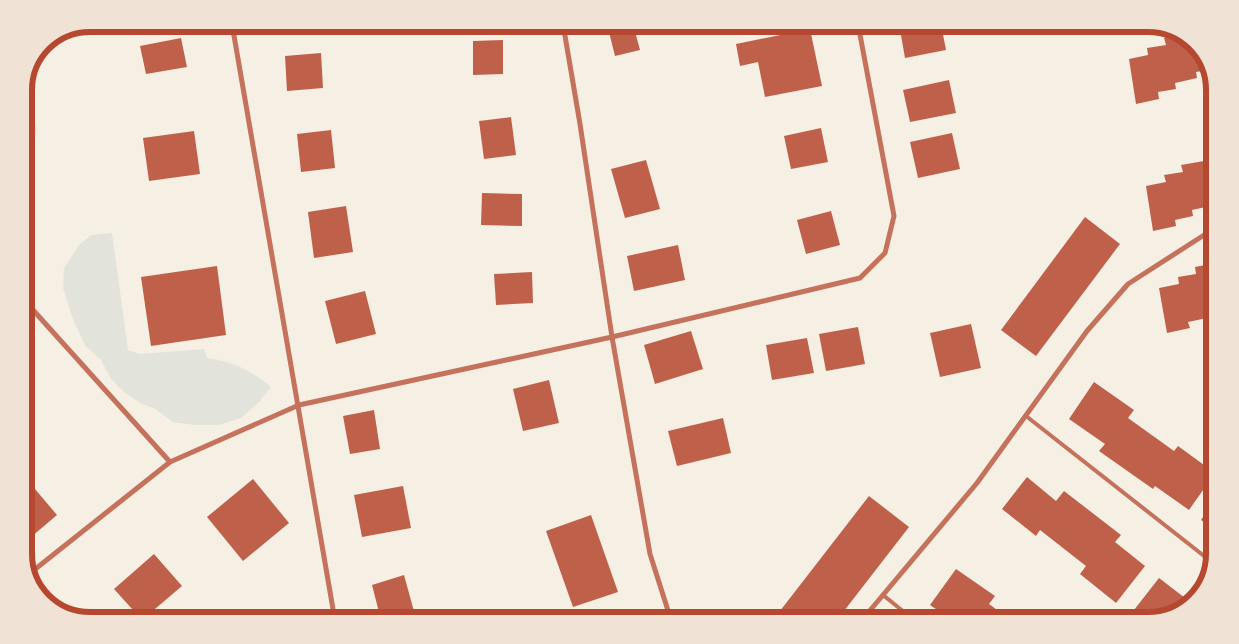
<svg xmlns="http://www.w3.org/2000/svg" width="1239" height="644" font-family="Commissioner,sans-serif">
<rect width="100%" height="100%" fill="#f6efe4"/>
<g fill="#e2e4dc">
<polygon points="31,71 31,103 37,131 24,178 24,86"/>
<path d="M112,233L128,350L140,354L204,349L207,358C232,361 252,371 271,387L259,402L241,418L219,425H195L173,422L155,409L140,403L124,392L111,379L101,360L85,345L73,319L63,288L64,268L79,245L91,235Z"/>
</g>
<g fill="#bf614a">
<polygon points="277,24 307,24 308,29 278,32"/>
<polygon points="607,24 633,24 640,50 615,56"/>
<polygon points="899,24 941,24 946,50 905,58"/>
<polygon points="810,29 822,86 765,97 758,62 740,66 736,44"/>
<polygon points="1182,34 1204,54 1210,70 1196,72 1197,78 1175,83 1176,89 1158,92 1159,99 1136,104 1129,59 1148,55 1147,48 1166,45 1164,38"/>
<polygon points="181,38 187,67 146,74 140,46"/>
<polygon points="503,40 503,74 473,75 473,41"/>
<polygon points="321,53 323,88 287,91 285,56"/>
<polygon points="949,80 956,113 910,122 903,90"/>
<polygon points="511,117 516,155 484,159 479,121"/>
<polygon points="821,128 828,162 791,169 784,136"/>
<polygon points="331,130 335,168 301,172 297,134"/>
<polygon points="194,131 200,174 149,181 143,138"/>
<polygon points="952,133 960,169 918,178 910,142"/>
<polygon points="1215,153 1215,199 1213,199 1215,205 1192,210 1193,216 1175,220 1176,226 1153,231 1146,186 1166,182 1164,175 1183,172 1181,165 1204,161 1203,155"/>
<polygon points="646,160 660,209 625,218 611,169"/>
<polygon points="482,193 522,194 522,226 481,225"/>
<polygon points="346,206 353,252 314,258 308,212"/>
<polygon points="831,211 840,245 806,254 797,220"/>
<polygon points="1085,217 1120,244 1036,356 1001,330"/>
<polygon points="678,245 685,280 634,291 627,256"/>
<polygon points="1215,263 1215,310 1205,312 1207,318 1188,322 1190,328 1167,333 1159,288 1179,284 1178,277 1196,274 1195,267"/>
<polygon points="217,266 226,335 151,346 141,277"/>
<polygon points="532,272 533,303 496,305 494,274"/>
<polygon points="365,291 376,334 336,344 325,301"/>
<polygon points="971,324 981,368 940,377 930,333"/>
<polygon points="858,327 865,364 826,371 819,334"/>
<polygon points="691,331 703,369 655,384 644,345"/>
<polygon points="807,338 814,373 772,380 766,345"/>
<polygon points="549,380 559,423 523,431 513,389"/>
<polygon points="1094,382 1134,410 1128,418 1174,451 1178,446 1215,473 1189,510 1155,486 1153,489 1099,451 1105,444 1069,419"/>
<polygon points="374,410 380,449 350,454 343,416"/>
<polygon points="723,418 731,453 677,466 668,431"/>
<polygon points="24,476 57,515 24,543"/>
<polygon points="1027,477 1056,501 1064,491 1121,535 1115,542 1145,566 1116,603 1080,574 1086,566 1040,530 1036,536 1002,509"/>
<polygon points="253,479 289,523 243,561 207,517"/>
<polygon points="403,486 411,528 362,537 354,495"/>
<polygon points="869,496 909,527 837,620 773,620"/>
<polygon points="1215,499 1215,530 1201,520"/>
<polygon points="591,515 618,592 573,607 546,531"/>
<polygon points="154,554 182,586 142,620 114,589"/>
<polygon points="956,569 995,596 989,604 1011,620 952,620 930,605"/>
<polygon points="404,575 415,615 395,620 381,620 372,585"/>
<polygon points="1159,578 1189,601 1197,591 1199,593 1182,611 1147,620 1134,610"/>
<polygon points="300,614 301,620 277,620"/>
</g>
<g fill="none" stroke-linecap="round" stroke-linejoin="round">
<g stroke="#c5725c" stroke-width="4">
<polyline points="1026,416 1213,563"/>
<polyline points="883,595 914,620"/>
</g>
<g stroke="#c5725c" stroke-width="5">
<polyline points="232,24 333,609 337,620"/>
<polyline points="563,24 580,124 612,337 650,554 671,620"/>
<polyline points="24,300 170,462"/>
<polyline points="29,574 170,462 299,405 612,337 860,278 885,253 894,216 858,24"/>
<polyline points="862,620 977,483 1087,331 1128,284 1215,228"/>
</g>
</g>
<path d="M0 0H1239V644H0ZM90 32H1148A58 58 0 0 1 1206 90V554A58 58 0 0 1 1148 612H90A58 58 0 0 1 32 554V90A58 58 0 0 1 90 32Z" fill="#f1e2d6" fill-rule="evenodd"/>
<path fill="none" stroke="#b5482f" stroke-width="6" d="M90 32H1148A58 58 0 0 1 1206 90V554A58 58 0 0 1 1148 612H90A58 58 0 0 1 32 554V90A58 58 0 0 1 90 32Z"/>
</svg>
